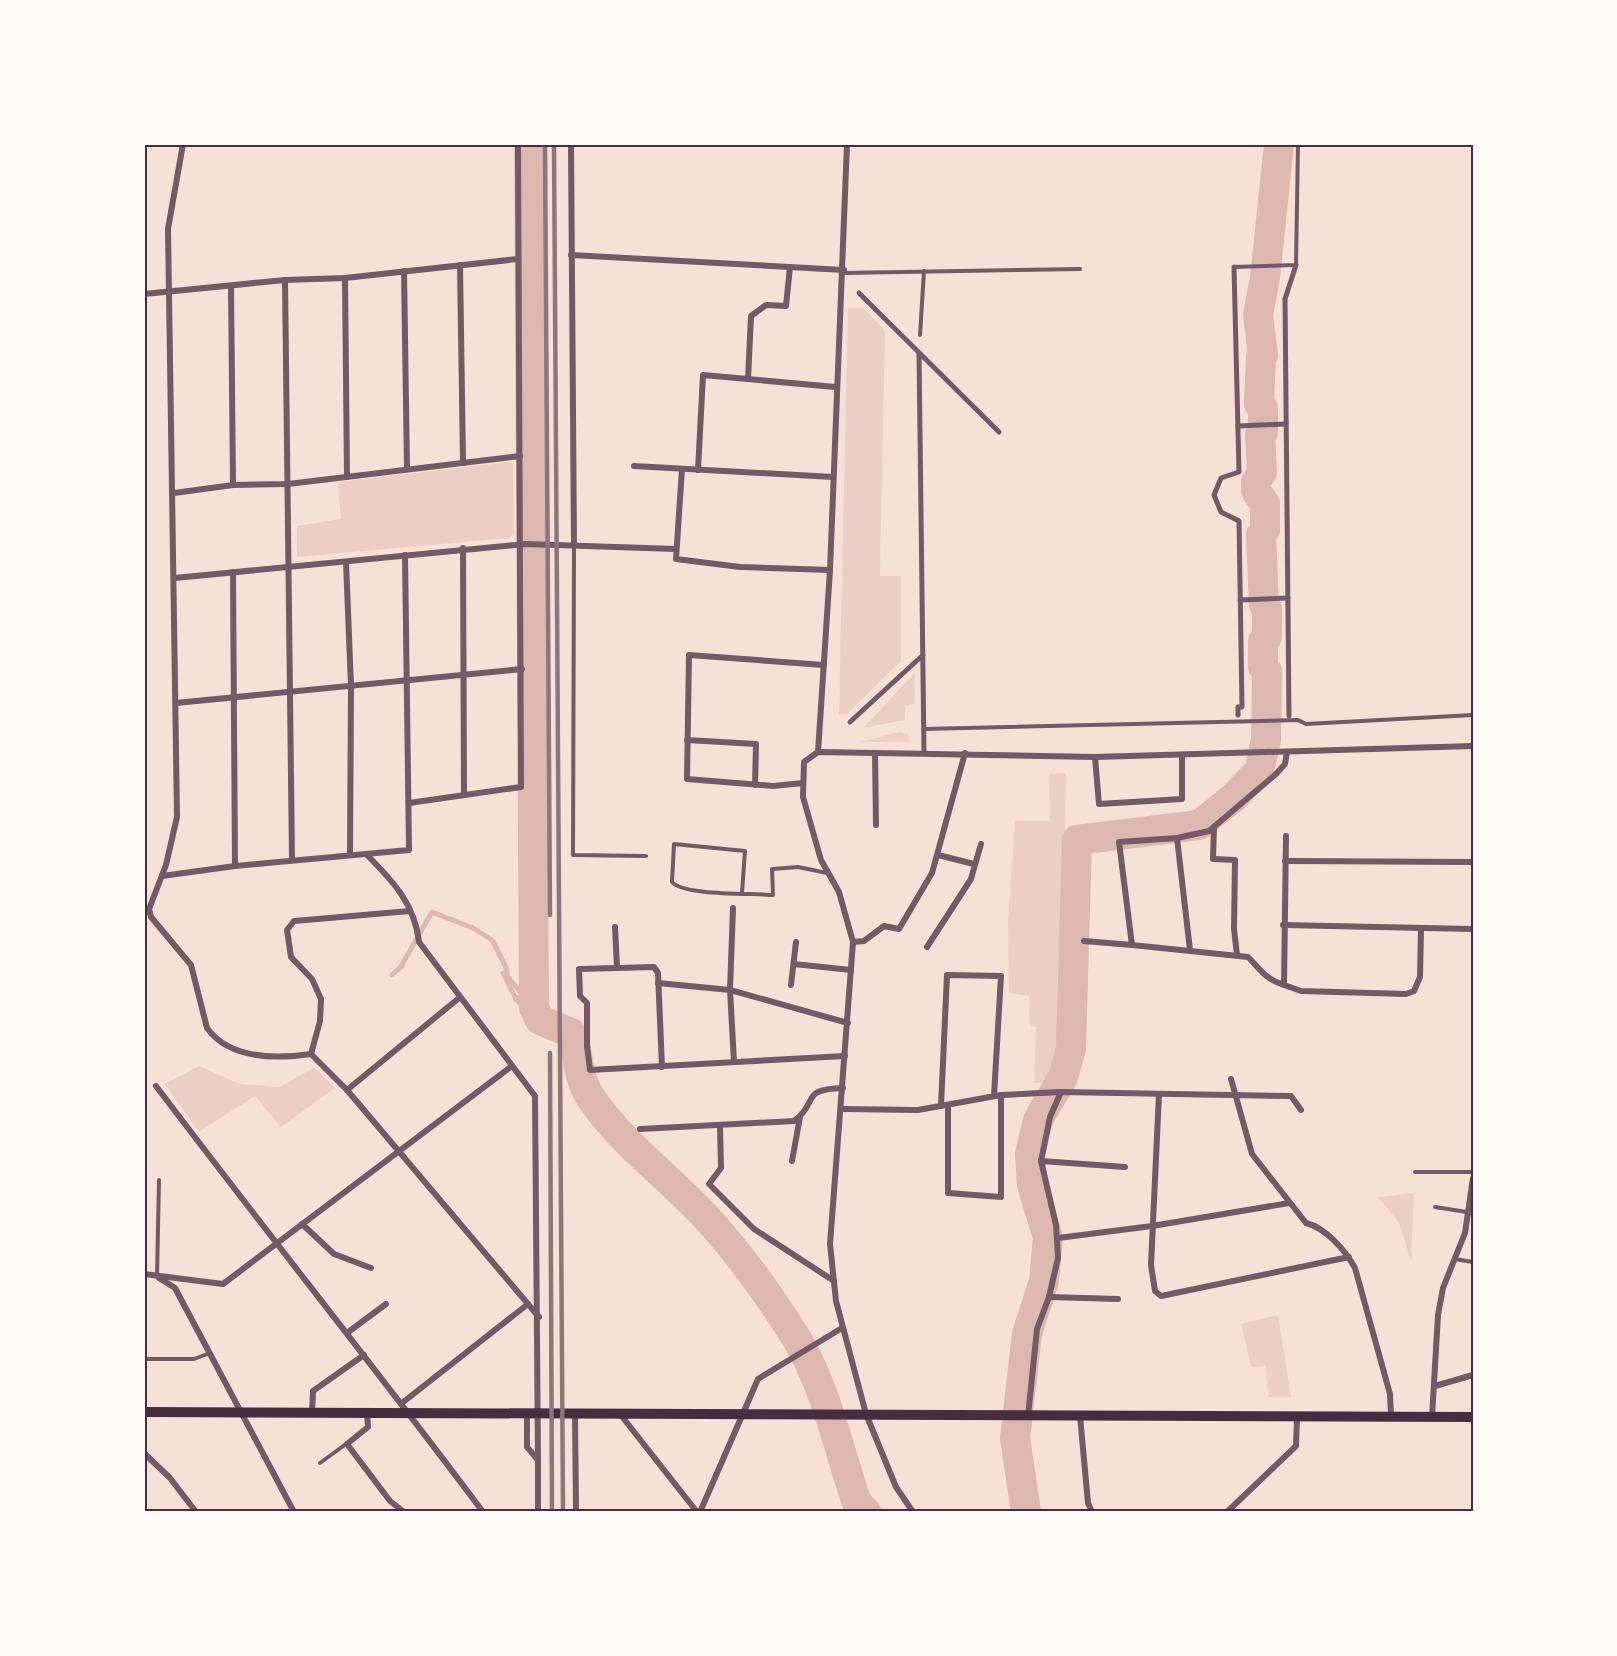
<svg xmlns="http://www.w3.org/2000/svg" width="1617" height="1656" font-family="'Open Sans',sans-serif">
<rect width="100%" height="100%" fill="#f7e1d7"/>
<g fill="#ebcfc5">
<polygon points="848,308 863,308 885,331 880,576 901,576 901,661 847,714 839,714"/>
<polygon points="511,462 513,464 514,533 509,538 297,557 297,526 341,519 338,482"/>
<polygon points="915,673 914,704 905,706 905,720 863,728"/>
<polygon points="899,732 908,734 910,742 860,742"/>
<polygon points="1066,773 1061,1065 1052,1082 1034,1083 1036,1027 1030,1026 1029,996 1009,993 1008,919 1015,821 1050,821 1049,774"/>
<polygon points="199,1066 240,1084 280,1087 315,1067 335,1088 281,1127 255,1096 199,1132 165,1084"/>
<polygon points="1414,1193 1411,1260 1399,1223 1378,1197"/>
<polygon points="1278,1315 1291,1397 1269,1397 1265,1366 1251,1367 1241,1324"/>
</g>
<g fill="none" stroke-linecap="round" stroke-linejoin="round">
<g stroke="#dcb8b0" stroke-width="5">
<polyline points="400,968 432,912 473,928 492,940 506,967 507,976 523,995 516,999 530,1016 540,1020"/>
<polyline points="503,973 516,999"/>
<polyline points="392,975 402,966"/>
</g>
<g stroke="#dcb8b0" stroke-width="30">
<path d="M529,144L534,1008L540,1020L571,1033C581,1054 574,1072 591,1098C624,1147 675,1181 714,1226C744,1260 771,1298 795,1336C826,1386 838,1448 857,1503L866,1512"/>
<polyline points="1026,1512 1015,1438 1027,1334 1044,1281 1048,1238 1032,1185 1030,1154 1038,1120 1063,1077 1071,1049 1077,840 1199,825 1233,798 1259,771 1266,740 1267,671 1263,667 1263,641 1267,637 1267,609 1264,605 1261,535 1265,530 1265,504 1256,491 1256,482 1262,472 1260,435 1263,432 1263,408 1259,404 1261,357 1263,355 1258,315 1265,278 1279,144"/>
</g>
<g stroke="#755966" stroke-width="4">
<polyline points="1234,267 1296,265 1298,144"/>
<polyline points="843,273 1080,269"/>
<polyline points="920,335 924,271"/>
<polyline points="574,546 573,855 646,856"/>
<polyline points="924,729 1298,720 1306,724 1473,715"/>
<path d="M742,893L745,851L674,844L672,882C684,896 752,893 773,895L772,869L798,867L827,873"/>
<polyline points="1415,1172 1473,1172"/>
<polyline points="1435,1207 1473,1213"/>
<polyline points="1454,1259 1473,1262"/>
<polyline points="157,1276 159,1180"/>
<polyline points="144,1359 194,1359 210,1353"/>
<polyline points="320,1463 346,1444"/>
</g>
<g stroke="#755966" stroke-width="5">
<polyline points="1234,267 1239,472 1221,478 1214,495 1221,512 1239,521 1242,707 1238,707 1238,715"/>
<polyline points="859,293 999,432"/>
<polyline points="919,353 924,752"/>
<polyline points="1238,426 1286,424"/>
<polyline points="1240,600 1288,598"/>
<polyline points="1289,716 1285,299 1296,265"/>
<polyline points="850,722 923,655"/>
</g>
<g stroke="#755966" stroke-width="6">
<path d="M183,144L168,229L177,817L166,865L149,909L151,917L191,965L207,1028C230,1060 276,1059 311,1054L347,1090L539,1317"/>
<polyline points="571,144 574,546"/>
<polyline points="571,255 844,270"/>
<polyline points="460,265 463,463"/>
<polyline points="404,271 407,469"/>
<polyline points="345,278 347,477"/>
<polyline points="285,280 292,860"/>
<polyline points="231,287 233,485"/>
<polyline points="144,294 285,280 345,278 518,259"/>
<polyline points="748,379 751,316 766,305 786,306 790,267"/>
<polyline points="634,466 833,477"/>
<polyline points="682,469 676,559 740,567 830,570"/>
<polyline points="698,470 703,375 835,387"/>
<polyline points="174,493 233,485 288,484 520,456"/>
<polyline points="463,548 464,795"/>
<polyline points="346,562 351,686 350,855"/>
<polyline points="233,572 235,866"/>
<polyline points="175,578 525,544 676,549"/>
<polyline points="176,703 522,669"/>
<polyline points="687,740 756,744 755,785"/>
<polyline points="818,752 830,570 847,144"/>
<polyline points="875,753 876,825"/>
<polyline points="1095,757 1099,804 1182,799 1182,756"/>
<polyline points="803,783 773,786 687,779 689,655 824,665"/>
<polyline points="409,803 521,787 518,144"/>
<polyline points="1214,827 1213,859 1235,860 1234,929 1237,955"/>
<polyline points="1286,836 1284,985 1301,991 1406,994 1414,991 1420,977 1421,929"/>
<polyline points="1177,838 1190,950"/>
<path d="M366,854C392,880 415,904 419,942L535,1096L538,1460"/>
<polyline points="938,855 974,864"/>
<polyline points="1285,861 1473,862"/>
<polyline points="162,876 235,866 409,850 405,555"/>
<polyline points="733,908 730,990 734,1062"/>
<polyline points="1283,925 1473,929"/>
<polyline points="615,927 617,968"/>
<polyline points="1084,941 1132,945"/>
<polyline points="853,942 864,941 884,926 899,929 932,873 965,753"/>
<polyline points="927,947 971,879 981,844"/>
<polyline points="794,964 851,970"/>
<polyline points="658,983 730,990 848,1023"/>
<polyline points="791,985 796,942"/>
<path d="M1284,985C1265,979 1261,970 1248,957L1132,945L1119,842L1177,838L1209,831L1276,774L1285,764L1287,752"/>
<polyline points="311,1054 320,1021 321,999 312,979 291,957 287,930 294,921 410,911"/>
<polyline points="662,1067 658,973 654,967 579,969 580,996 587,1003 587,1046 590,1070 845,1056"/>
<path d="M1231,1079L1252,1154L1306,1223C1326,1228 1345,1250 1355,1268L1390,1394L1391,1417"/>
<path d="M156,1086C264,1229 376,1369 483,1512"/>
<polyline points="347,1090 459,998"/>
<polyline points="1159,1094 1151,1265 1155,1291 1161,1296 1349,1257"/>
<polyline points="1001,1095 1061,1092"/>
<polyline points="941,1106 947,975 1001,976 994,1096"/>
<polyline points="842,1109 918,1110 1001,1095 1001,1197 948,1193 948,1105"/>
<polyline points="720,1126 721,1168 709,1184 754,1229 834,1281"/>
<path d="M640,1129L794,1121C819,1103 799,1089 843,1088"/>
<polyline points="792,1161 800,1117"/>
<polyline points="1041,1161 1125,1167"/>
<polyline points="302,1224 334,1254 371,1268"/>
<polyline points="1058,1238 1152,1226 1289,1203"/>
<polyline points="144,1274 223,1284 512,1066"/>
<polyline points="159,1278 175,1288 294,1512"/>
<polyline points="1049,1297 1118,1299"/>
<polyline points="347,1333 386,1304"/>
<polyline points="1435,1386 1473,1375"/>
<polyline points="402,1403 528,1304"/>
<polyline points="367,1412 368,1427 347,1444 390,1501 404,1512"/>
<polyline points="312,1413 313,1391 364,1355"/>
<polyline points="527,1413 527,1447 538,1460 538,1512"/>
<polyline points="575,1413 576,1512"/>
<polyline points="620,1414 697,1512"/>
<polyline points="1028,1416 1037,1329 1049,1297 1058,1258 1056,1225 1041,1161 1050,1117 1061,1092 1291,1096 1301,1110"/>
<polyline points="1080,1416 1088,1503 1092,1512"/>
<polyline points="1432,1417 1438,1315 1443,1288 1465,1233 1473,1178"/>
<polyline points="144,1453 170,1478 196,1512"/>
<polyline points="700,1512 758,1379 842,1328"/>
<polyline points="913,1512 896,1487 866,1414 836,1301 830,1244 853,942 839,892 821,860 803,797 804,762 818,752 1095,757 1473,746"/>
<polyline points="1227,1512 1296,1446 1297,1417"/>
</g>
<polyline stroke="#4a2c40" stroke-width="10" points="144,1412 1473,1417"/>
<g stroke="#8f747c" stroke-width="4.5">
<polyline points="545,144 550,915"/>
<polyline points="554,144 563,1512"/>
<polyline points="550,1053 552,1512"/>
</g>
</g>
<rect width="1617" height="1656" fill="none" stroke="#fffaf5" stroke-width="291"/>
<rect x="146" y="146" width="1326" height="1364" fill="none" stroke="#4a2c40" stroke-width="2"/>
</svg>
